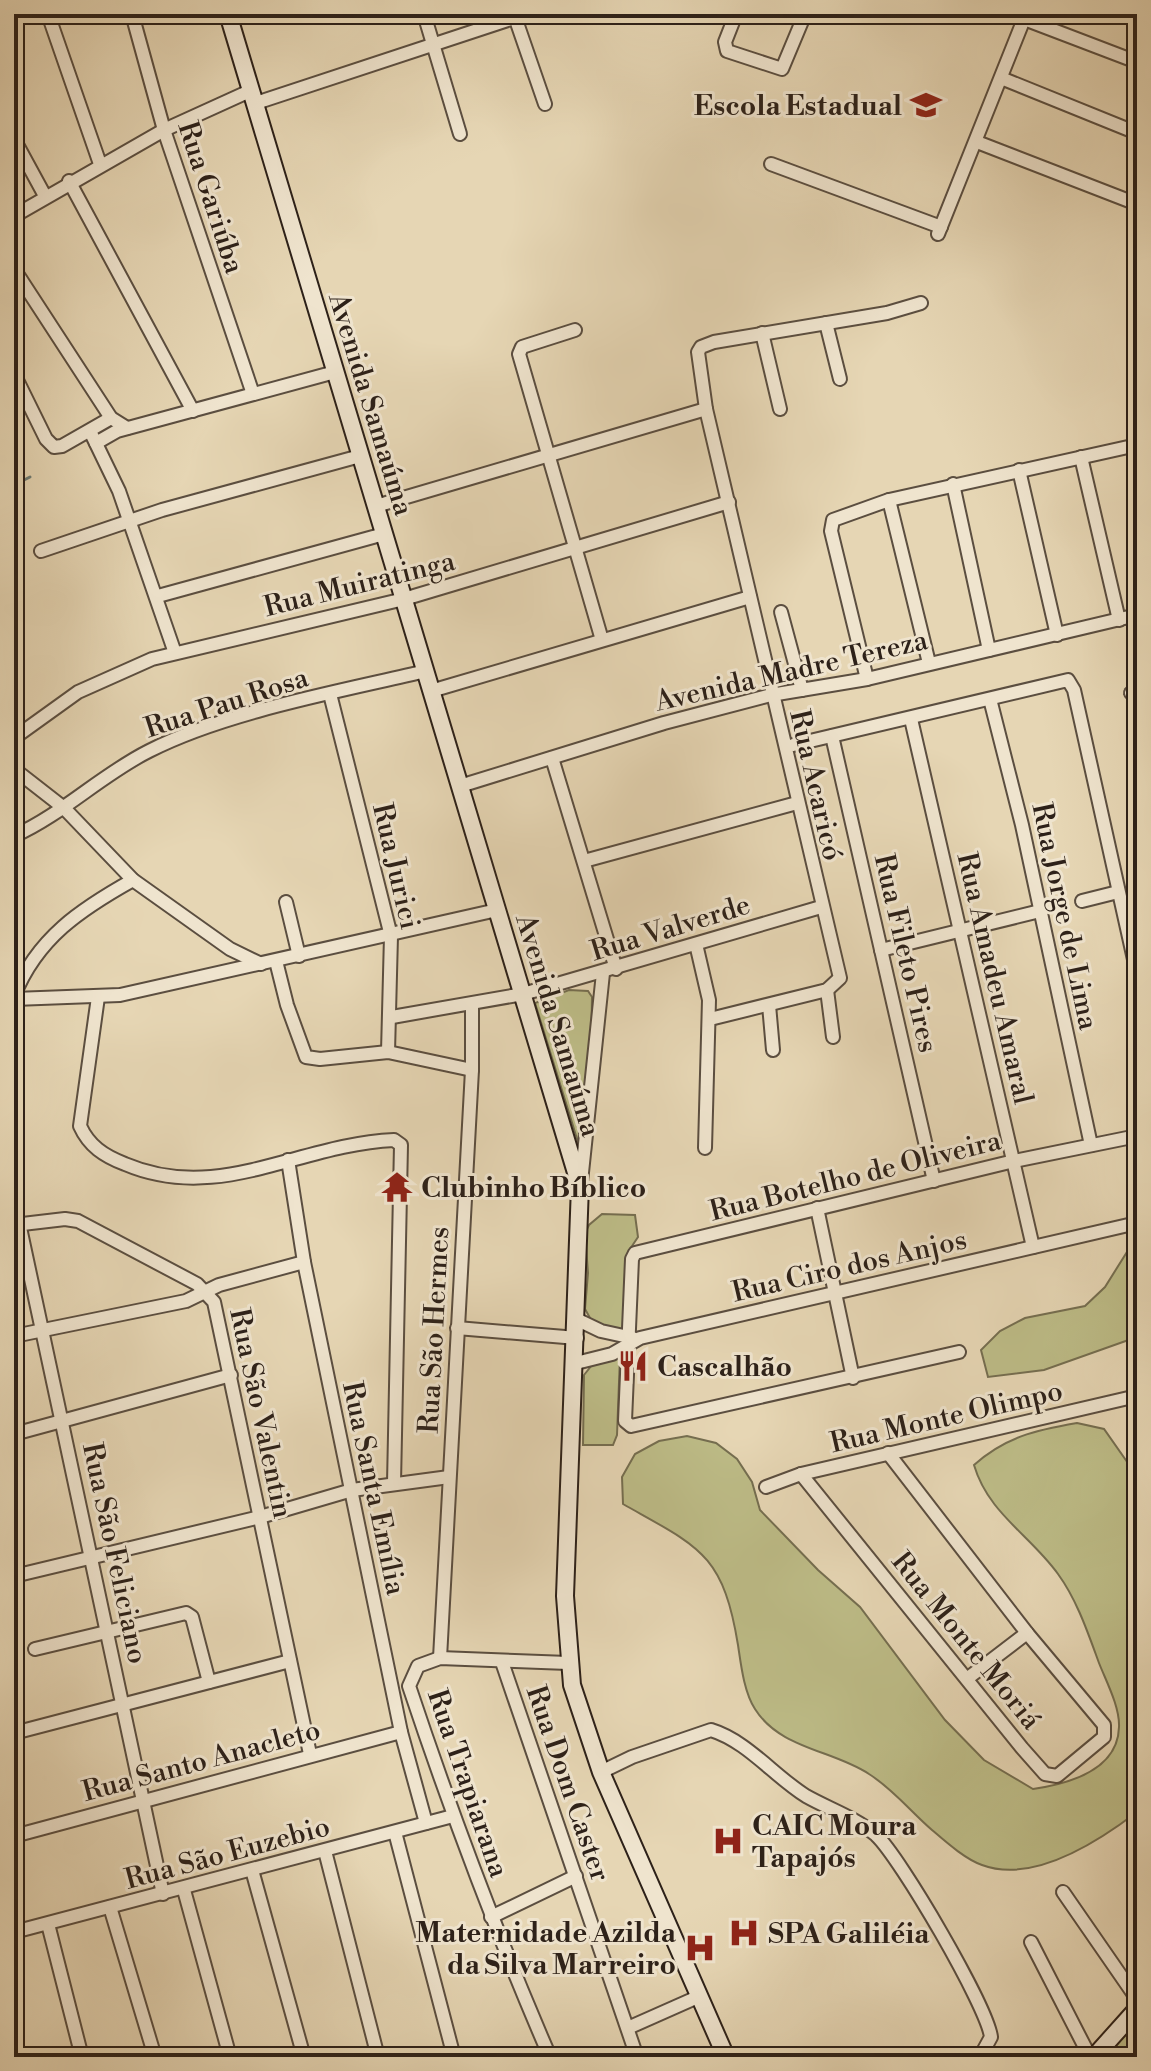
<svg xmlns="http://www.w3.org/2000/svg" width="1151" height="2071" font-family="'Libre Bodoni',serif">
<rect width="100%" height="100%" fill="#e6d6b4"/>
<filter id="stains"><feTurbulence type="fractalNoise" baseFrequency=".0025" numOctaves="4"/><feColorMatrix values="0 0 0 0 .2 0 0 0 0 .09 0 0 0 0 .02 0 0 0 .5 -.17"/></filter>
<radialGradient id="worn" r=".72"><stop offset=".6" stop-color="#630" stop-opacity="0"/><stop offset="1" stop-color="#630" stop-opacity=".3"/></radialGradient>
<g fill="#bdbc87" stroke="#756e50" stroke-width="2">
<path d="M569,990L588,991L592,997C591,1029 594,1118 578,1142L535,1003Z"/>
<polygon points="602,1214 635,1215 638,1237 628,1252 623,1331 594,1325 585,1309 588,1273 585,1233 589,1225"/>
<polygon points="1137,1236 1137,1337 1044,1370 988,1377 981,1350 1000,1331 1025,1318 1085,1306 1105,1287"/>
<polygon points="620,1356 617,1435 613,1445 583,1445 584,1375 592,1365"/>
<path d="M1077,1423L1104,1429L1137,1476V1812C1099,1841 1033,1884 982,1865C965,1859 946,1842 932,1830C911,1812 893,1789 869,1774C833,1750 780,1749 755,1709C744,1692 741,1665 738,1645C723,1553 699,1547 623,1504L622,1477L635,1454L659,1441L687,1436L716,1443L737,1459L752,1482L760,1510L818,1570L860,1607L945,1720L984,1760L1033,1789C1067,1784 1118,1771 1119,1727C1120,1707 1106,1681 1099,1663C1088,1633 1077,1600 1058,1574C1030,1535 988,1513 974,1465C1005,1437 1036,1430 1077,1423Z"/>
<polygon points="1137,2020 1137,2057 1106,2057"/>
</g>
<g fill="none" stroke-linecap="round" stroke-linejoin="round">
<g stroke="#6d7c75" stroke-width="3">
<polyline points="14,485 30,477"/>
<polyline points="1126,2057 1137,2044"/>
</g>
<defs>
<g id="street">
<polyline points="48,14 100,164"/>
<polyline points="132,14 164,130 253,394"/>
<polyline points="424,14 460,134"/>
<polyline points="736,14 725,42 727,51 782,69 805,14"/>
<polyline points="1011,14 1137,62"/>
<polyline points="515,17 545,104"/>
<polyline points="1001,78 1137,133"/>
<polyline points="256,103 526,14"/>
<polyline points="14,139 45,196"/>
<polyline points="977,142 1137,204"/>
<polyline points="771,164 941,227"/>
<polyline points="69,181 193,411"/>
<polyline points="14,216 164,130 252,90"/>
<polyline points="938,234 1026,14"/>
<polyline points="14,269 111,418 127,428"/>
<polyline points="826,323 840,379"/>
<polyline points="575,330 522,347 519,354 602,640"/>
<polyline points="762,333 780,409"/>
<polyline points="14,374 46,439 54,447 62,446 111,418"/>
<polyline points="90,431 119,491 175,653"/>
<polyline points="96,443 117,431 335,372"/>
<polyline points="1081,457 1119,620"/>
<polyline points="1019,470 1057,635"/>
<polyline points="953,484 989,650"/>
<polyline points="889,500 929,663"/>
<polyline points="376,506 706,409"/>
<polyline points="41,551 162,510 360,456"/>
<polyline points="158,596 384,534"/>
<polyline points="781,612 802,690"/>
<polyline points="867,679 831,531 833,520 889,500 1137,445"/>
<polyline points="431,691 750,597"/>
<polyline points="1131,693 1137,692"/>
<polyline points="330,694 391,936 388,1052"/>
<polyline points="990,699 1022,825 1091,1145"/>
<polyline points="911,719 1033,1247"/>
<polyline points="832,736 934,1181"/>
<polyline points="14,738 78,692 152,659 404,599 729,502"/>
<polyline points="793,745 1068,680 1074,690 1137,973"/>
<polyline points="552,758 616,969"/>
<polyline points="14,769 64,808 133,880 230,949 261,964"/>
<polyline points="460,786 664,723 771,695 867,679 1137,615"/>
<path d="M14,836C63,814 101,775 149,751C225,712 341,691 426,671"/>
<polyline points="584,861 797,803"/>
<polyline points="1082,901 1118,892"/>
<polyline points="286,902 299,956"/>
<polyline points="696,944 709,1000 705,1148"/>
<polyline points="881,950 1040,911"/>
<polyline points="276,961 287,1005 306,1057 320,1059 388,1052 472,1070"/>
<polyline points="827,990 833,1037"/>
<path d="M14,996C37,938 81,909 133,880"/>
<path d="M98,997L80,1126C89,1146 104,1156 125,1164C219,1204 299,1144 394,1140L401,1145L394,1483"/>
<polyline points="14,999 120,995 497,910"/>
<polyline points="769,1005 773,1050"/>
<polyline points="392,1017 523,994 821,907"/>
<polyline points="710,1019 827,990 840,978 706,409 698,352 701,347 714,342 887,313 921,303"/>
<polyline points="288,1160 304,1262 401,1732 426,1823"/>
<polyline points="581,1182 603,973"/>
<polyline points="817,1208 853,1378"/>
<polyline points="19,1223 163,1894"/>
<polyline points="14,1225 65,1219 78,1221 197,1284 214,1302 310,1754"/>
<polyline points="578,1320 601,1331 633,1338"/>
<polyline points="457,1328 577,1338"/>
<polyline points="14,1336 186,1301 219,1285 304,1262"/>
<polyline points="959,1352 631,1426 625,1421 632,1259 635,1253 1014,1161 1137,1136"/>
<polyline points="576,1363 612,1354 640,1338 1137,1223"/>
<polyline points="14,1434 231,1375"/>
<polyline points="801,1474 1022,1748 1045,1774 1057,1776 1104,1737 1104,1725 1027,1633 888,1453"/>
<polyline points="766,1487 801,1474 1137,1396"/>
<polyline points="14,1576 260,1517 352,1490 449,1477"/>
<polyline points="35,1649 186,1613 192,1617 209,1682"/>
<polyline points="440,1658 472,1070 472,1004"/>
<polyline points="502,1662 637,2057"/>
<polyline points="968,1678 1027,1633"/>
<polyline points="14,1733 290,1661"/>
<path d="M601,1772L632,1757L711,1730C747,1741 774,1776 806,1796C829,1809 856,1818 876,1835C900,1857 987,2006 991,2037L980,2057"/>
<polyline points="395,1832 454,2057"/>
<polyline points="14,1836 401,1732"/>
<polyline points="325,1851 378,2057"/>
<polyline points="252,1870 304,2057"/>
<polyline points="184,1890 230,2057"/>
<polyline points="1063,1892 1137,1999"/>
<polyline points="110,1907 155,2057"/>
<polyline points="491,1917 576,1876"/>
<polyline points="48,1924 82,2057"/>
<polyline points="14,1932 453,1816"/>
<polyline points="1031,1942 1090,2057"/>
<polyline points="630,2027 700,1996"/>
<path d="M550,2057C497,1935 451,1812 409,1686L418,1666L440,1658L568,1663"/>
</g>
<g id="secondary">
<polyline points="228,14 580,1186 565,1596 572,1685 601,1772 726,2057"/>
<polyline points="1094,2057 1137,2009"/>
</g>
</defs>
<use href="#street" stroke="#5b4e40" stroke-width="16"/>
<use href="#secondary" stroke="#2d2119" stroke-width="20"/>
<use href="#street" stroke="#efe4ce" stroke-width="12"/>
<use href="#secondary" stroke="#efe4ce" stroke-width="16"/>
</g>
<defs>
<symbol id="school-bare" viewBox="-9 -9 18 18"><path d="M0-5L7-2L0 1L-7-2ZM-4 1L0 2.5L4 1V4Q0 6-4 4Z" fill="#8f2418" stroke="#efe4ce" stroke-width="2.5" paint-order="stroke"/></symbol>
<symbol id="temple-bare" viewBox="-9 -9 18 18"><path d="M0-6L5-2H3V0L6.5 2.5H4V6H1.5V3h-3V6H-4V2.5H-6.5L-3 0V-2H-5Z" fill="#8f2418" stroke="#efe4ce" stroke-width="2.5" paint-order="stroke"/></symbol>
<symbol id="restaurant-bare" viewBox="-9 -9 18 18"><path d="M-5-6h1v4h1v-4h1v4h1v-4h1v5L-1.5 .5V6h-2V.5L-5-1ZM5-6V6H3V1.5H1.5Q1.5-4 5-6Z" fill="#8f2418" stroke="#efe4ce" stroke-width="2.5" paint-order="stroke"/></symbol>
<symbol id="hospital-bare" viewBox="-9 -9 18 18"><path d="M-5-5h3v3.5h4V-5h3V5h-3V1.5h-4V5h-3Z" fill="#8f2418" stroke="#efe4ce" stroke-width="2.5" paint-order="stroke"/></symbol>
</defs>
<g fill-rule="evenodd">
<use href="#school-bare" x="904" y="83" width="44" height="44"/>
<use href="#temple-bare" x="375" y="1165" width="44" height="44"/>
<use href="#restaurant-bare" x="611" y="1344" width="44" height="44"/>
<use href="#hospital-bare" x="706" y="1819" width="44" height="44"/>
<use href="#hospital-bare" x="722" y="1911" width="44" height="44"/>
<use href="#hospital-bare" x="678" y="1926" width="44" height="44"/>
</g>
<g text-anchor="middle" stroke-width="6" stroke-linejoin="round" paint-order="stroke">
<g font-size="28" font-weight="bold" fill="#2d2119" stroke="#efe4ce" text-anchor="start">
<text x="902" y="115" text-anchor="end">Escola Estadual</text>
<text x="421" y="1197">Clubinho Bíblico</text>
<text x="657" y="1376">Cascalhão</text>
<text x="752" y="1835">CAIC Moura<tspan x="752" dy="32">Tapajós</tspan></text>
<text x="676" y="1942" text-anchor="end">Maternidade Azilda<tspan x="676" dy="32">da Silva Marreiro</tspan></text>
<text x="768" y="1943">SPA Galiléia</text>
</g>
<g font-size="28" fill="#2d2119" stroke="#efe4ce">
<text transform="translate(212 197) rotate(72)" y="10">Rua Gariúba</text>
<text transform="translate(372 404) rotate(73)" y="10">Avenida Samaúma</text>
<text transform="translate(359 583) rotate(-14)" y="10">Rua Muiratinga</text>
<text transform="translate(791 670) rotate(-13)" y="10">Avenida Madre Tereza</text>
<text transform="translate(226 702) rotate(-18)" y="10">Rua Pau Rosa</text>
<text transform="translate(817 785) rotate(77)" y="10">Rua Acaricó</text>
<text transform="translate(397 866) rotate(77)" y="10">Rua Jurici</text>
<text transform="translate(1066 916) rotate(78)" y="10">Rua Jorge de Lima</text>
<text transform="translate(670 927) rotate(-17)" y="10">Rua Valverde</text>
<text transform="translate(907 953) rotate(77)" y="10">Rua Fileto Pires</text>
<text transform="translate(996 978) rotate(77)" y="10">Rua Amadeu Amaral</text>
<text transform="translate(559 1025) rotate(73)" y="10">Avenida Samaúma</text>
<text transform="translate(855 1175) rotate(-14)" y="10">Rua Botelho de Oliveira</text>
<text transform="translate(849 1265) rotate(-13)" y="10">Rua Ciro dos Anjos</text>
<text transform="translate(433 1330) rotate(-87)" y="10">Rua São Hermes</text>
<text transform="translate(262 1413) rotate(78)" y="10">Rua São Valentin</text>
<text transform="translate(946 1416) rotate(-13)" y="10">Rua Monte Olimpo</text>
<text transform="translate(375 1488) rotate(78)" y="10">Rua Santa Emília</text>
<text transform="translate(116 1553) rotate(78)" y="10">Rua São Feliciano</text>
<text transform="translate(967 1640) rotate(51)" y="10">Rua Monte Moriá</text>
<text transform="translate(201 1760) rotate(-15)" y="10">Rua Santo Anacleto</text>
<text transform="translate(469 1783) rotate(71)" y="10">Rua Trapiarana</text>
<text transform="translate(569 1783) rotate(71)" y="10">Rua Dom Caster</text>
<text transform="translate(227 1852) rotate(-15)" y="10">Rua São Euzebio</text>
</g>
</g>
<rect width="1151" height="2071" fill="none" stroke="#e6d6b4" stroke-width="48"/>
<rect x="16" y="16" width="1119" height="2039" fill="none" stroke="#2d2119" stroke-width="4"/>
<rect x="24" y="24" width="1103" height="2023" fill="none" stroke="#2d2119" stroke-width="2"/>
<rect width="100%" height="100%" filter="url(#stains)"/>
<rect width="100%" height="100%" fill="url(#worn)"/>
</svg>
